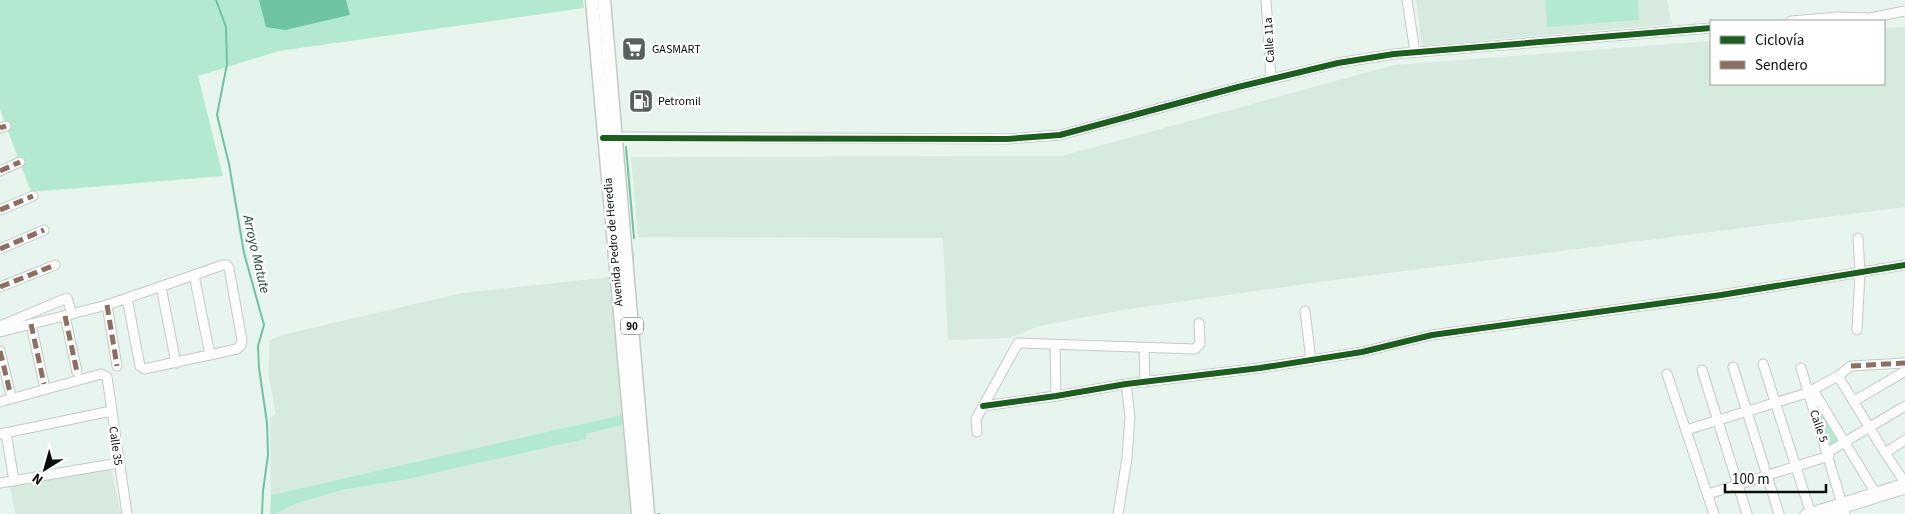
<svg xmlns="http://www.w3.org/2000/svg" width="1905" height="514" font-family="'Source Sans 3',sans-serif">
<rect width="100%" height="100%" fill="#e8f4ee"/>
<g fill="#d6eae0">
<polygon points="1416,0 1667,0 1672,24 1422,46"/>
<polygon points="1905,27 1905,207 1341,279 1123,310 1039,326 1009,338 948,340 943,238 638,237 631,157 1062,156 1394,65 1711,41 1711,84 1884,84 1884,28"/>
<polygon points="612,277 625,414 271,495 270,418 276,414 268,372 270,340 282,335 462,293"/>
<polygon points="623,425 631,514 276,514 295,504 342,490 404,480 586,439 586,434"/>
<polygon points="111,468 121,514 15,514 10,487"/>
</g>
<g fill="#b4e9d1">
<polygon points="0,0 583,0 584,8 279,51 198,76 223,176 31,192 0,110"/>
<polygon points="1545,0 1638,0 1639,20 1547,27"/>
<polygon points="1813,394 1842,444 1829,450"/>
<polygon points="625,414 625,421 623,425 586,434 586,439 404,480 342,490 295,504 276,514 270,514 271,495"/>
</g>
<polygon fill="#6ec4a2" points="259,0 346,0 350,15 285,30 266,27"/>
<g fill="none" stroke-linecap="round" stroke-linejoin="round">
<g stroke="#6ec4a2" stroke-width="2">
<polyline points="216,0 226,27 227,64 217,115 229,164 244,253 264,325 258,346 259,368 267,423 268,455 263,491 262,514"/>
<polyline points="626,147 634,238"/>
<polyline points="632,249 633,262"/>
<polyline points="658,514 659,514"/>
</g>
<defs>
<g id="minor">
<polyline points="1266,0 1271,79"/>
<polyline points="1407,0 1415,52"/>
<polyline points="1791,21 1837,17 1870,18 1905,11"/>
<polyline points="0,128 6,126"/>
<polyline points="610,137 1007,139 1060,135 1238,87 1338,63 1394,54 1711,28"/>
<polyline points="0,171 20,162"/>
<polyline points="0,210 33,196"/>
<polyline points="0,249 44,230"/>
<polyline points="194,275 210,355"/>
<polyline points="0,287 55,265"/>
<polyline points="161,287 176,363"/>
<polyline points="107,305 117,366"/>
<polyline points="1305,311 1311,360"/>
<polyline points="65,316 77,372"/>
<polyline points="31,324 44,384"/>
<polyline points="0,326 67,298 72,314"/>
<polyline points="1857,330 1860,273 1858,238"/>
<polyline points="0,332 107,305 223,265 227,265 229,268 242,340 241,345 237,349 144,369 140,366 139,361 127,298"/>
<polyline points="1055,345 1056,396"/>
<polyline points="1144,348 1145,382"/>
<polyline points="0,351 10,392"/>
<polyline points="1763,364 1811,514"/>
<polyline points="1733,367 1779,514"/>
<polyline points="1801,368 1845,514"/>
<polyline points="1702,370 1747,514"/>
<polyline points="1667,374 1714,514"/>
<polyline points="1838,376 1885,453 1902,478"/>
<polyline points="1813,390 1875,492"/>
<polyline points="1854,401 1904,372"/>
<polyline points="0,402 101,374 107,377 127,514"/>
<polyline points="983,406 1056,396 1126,384 1260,368 1362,352 1432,335 1721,295 1905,265"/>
<polyline points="1686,430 1807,393 1838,376 1851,366 1905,363"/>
<polyline points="977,432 976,419 1018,343 1195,349 1200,344 1199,323"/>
<polyline points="6,433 14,481"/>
<polyline points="0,434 111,411"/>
<polyline points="1828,452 1905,406"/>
<polyline points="1885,453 1905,440"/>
<polyline points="0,483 118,463"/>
<polyline points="1708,494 1829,456"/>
<polyline points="1118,514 1127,458 1130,417 1126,384"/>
<polyline points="1805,514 1905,483"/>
<polyline points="1825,514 1905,489"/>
</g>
<g id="highway">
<polyline points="592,0 638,514"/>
<polyline points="604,0 648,514"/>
</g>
</defs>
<use href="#minor" stroke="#c3cbc7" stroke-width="11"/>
<use href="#highway" stroke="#c3cbc7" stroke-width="15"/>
<use href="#minor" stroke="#fcfdfc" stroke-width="9"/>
<use href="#highway" stroke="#fcfdfc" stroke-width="12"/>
<g stroke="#8d6e63" stroke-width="5" stroke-dasharray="10 5" stroke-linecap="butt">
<polyline points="0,128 6,126"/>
<polyline points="0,171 20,162"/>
<polyline points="0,210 33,196"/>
<polyline points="0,249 44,230"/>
<polyline points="0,287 55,265"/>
<polyline points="107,305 117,366"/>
<polyline points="65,316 77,372"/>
<polyline points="31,324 44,384"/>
<polyline points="0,351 10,392"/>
<polyline points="1851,366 1905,363"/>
</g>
<defs>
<g id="cycleway">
<polyline points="603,138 1007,139 1060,135 1238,87 1338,63 1394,54 1711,28"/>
<polyline points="983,406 1056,396 1126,384 1260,368 1362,352 1432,335 1721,295 1905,265"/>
</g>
</defs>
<use href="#cycleway" stroke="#fff" stroke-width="9"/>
<use href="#cycleway" stroke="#1b5e20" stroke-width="6"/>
</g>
<defs>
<symbol id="supermarket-square" viewBox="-11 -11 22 22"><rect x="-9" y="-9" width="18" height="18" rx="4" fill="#57605b" stroke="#fff"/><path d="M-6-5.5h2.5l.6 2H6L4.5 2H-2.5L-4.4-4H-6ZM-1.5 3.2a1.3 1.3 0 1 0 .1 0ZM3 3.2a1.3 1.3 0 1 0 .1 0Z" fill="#fff"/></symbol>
<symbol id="fuel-square" viewBox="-11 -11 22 22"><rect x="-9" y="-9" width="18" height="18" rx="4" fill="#57605b" stroke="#fff"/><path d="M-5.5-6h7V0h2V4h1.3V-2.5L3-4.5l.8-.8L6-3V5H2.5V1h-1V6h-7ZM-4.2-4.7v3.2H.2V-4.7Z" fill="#fff"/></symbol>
</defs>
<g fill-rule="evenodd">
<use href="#supermarket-square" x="620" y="35" width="28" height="28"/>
<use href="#fuel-square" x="627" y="87" width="28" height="28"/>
</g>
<g text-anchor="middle" stroke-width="5" stroke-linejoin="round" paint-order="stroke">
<rect fill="#fff" stroke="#535855" stroke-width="1" x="621" y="317.5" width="22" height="17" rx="4"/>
<g font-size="11" font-weight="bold" fill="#09100c">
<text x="632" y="330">90</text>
</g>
<g font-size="12" fill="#09100c" stroke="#fff">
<text transform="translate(1269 40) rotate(-93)" y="4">Calle 11a</text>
<text transform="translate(613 242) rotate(-95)" y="4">Avenida Pedro de Heredia</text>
<text transform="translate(1819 426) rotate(71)" y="4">Calle 5</text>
<text transform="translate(116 446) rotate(82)" y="4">Calle 35</text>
</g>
<g font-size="12" fill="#09100c" stroke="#fff" text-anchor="start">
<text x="652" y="53">GASMART</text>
<text x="658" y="105">Petromil</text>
</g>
<g font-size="14" font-style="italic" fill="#144431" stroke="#fff">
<text transform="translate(257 254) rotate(77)" y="5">Arroyo Matute</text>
</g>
</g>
<rect x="1710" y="20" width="175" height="65" fill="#ffffff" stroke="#9d9f9e"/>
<rect x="1720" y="36" width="25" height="8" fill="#1b5e20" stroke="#9d9f9e"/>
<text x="1755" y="45" font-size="15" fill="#09100c">Ciclovía</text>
<rect x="1720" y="61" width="25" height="8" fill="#8d6e63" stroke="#9d9f9e"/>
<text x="1755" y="70" font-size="15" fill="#09100c">Sendero</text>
<g transform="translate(45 469) rotate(217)" stroke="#ffffff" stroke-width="4" paint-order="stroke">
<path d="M0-4L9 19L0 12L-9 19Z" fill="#09100c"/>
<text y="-8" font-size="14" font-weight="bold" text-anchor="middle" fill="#09100c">N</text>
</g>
<path d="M1725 484v8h101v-8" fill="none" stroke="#09100c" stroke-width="2.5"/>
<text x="1732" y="484" font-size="15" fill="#09100c" stroke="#ffffff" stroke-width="4" paint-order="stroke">100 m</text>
</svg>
